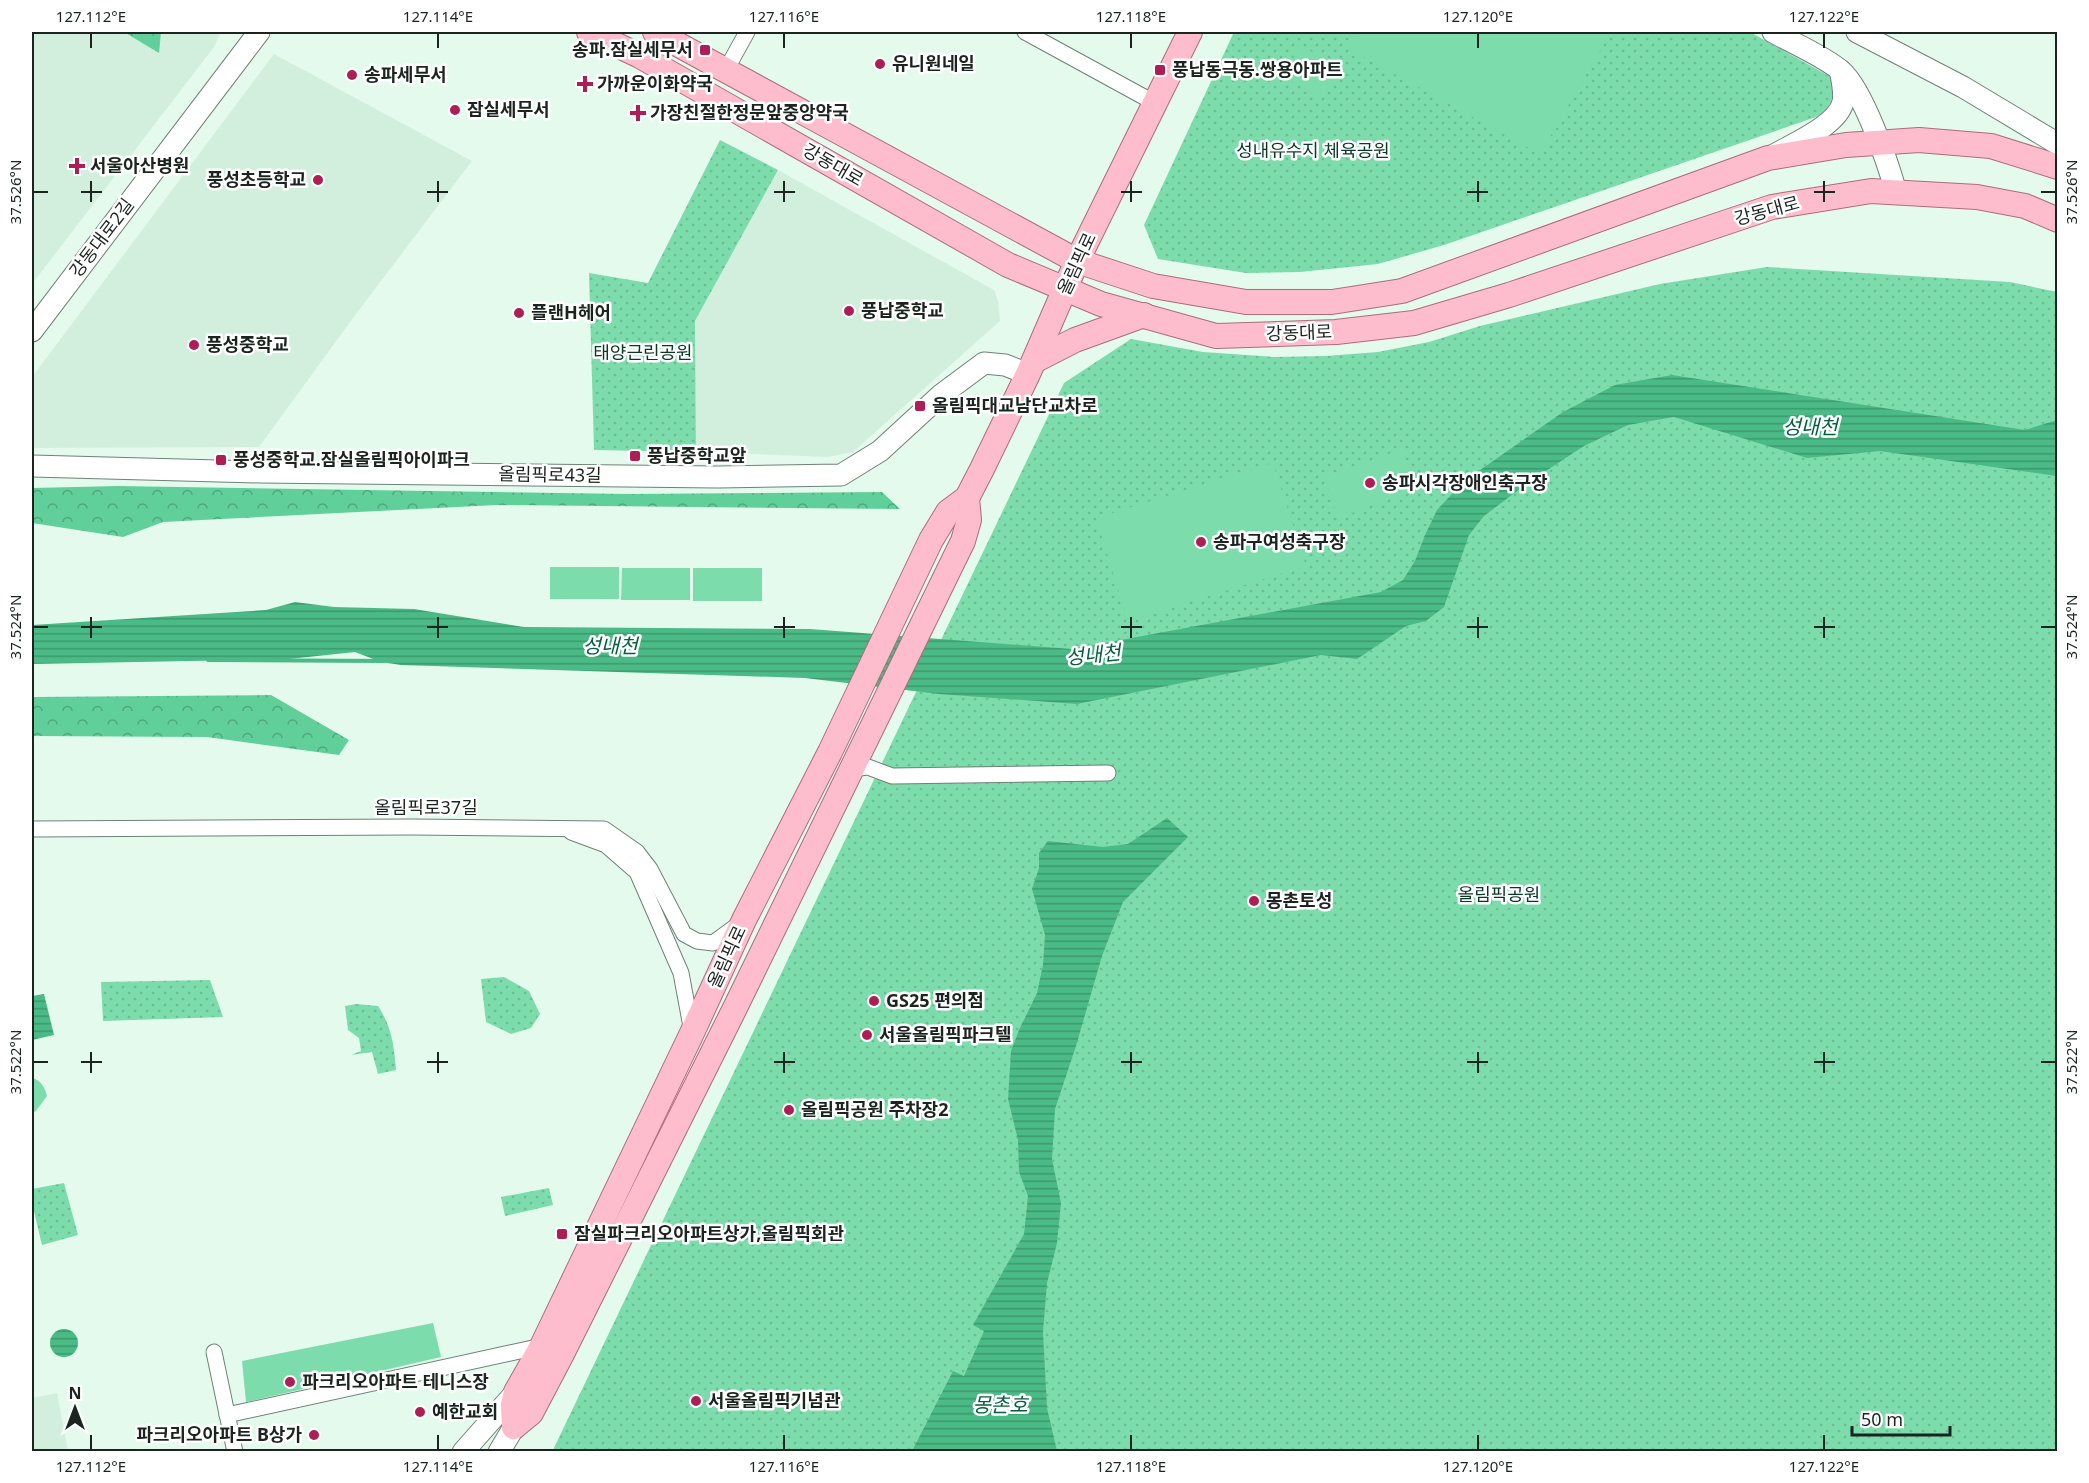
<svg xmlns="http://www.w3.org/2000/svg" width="2089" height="1483" font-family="'Noto Sans','Noto Sans KR',sans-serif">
<defs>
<pattern id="forest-crowns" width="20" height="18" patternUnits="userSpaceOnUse" patternTransform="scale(1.5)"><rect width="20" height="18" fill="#60cf99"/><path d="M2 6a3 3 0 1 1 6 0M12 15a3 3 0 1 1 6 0" fill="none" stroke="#4ea87c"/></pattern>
<pattern id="park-dots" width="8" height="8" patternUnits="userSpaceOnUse" patternTransform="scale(1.5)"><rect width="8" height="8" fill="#7ddcab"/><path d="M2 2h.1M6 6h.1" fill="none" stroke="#6bbd93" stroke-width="1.8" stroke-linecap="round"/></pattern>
<pattern id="water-rules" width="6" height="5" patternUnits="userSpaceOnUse" patternTransform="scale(1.5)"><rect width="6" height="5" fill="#4abb86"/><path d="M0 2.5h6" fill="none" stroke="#3d986d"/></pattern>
</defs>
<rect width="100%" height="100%" fill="#e4faed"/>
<g fill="#d2efde">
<polygon points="32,32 221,32 214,47 32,284"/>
<polygon points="274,54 472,161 356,314 259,447 32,448 32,377"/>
<polygon points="778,170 994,290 998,301 1000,321 853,452 828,457 696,452 695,321"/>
<polygon points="57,1393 68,1451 32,1451 32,1398"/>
</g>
<g fill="url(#forest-crowns)">
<polygon points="124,32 161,32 159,53"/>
<polygon points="118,486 627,494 882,492 900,509 496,505 163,522 123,537 32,523 32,488"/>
<polygon points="271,695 349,740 339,755 207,737 32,736 32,697"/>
</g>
<g fill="url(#park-dots)">
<path d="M1234,32H1750L1829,76C1839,94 1831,107 1816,117L1444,245L1378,264L1300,272L1246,273L1158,259L1144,225Z"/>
<polygon points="720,140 778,170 695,321 696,452 594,450 589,273 648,283"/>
<polygon points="1767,267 2010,282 2057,292 2057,1451 552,1452 1064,383 1131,339 1203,352 1274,357 1326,356 1378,352 1429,342 1480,326 1660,284"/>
<polygon points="504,977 529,991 540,1014 531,1028 511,1034 486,1022 481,979"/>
<polygon points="210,980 223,1017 103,1021 101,982"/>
<path d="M356,1004L378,1006C392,1027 394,1046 396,1070L378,1074L372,1052L351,1055L361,1051L359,1038L348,1030L345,1006Z"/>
<polygon points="64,1183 78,1235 42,1245 32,1203 32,1189"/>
<polygon points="549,1188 553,1205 505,1216 501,1197"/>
</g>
<g fill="#7ddcab">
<polygon points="1359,32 1611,32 1540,154 1349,49"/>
<polygon points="1300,45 1339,67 1321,99 1283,76"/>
<polygon points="1402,449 1416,489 1338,518 1324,477"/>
<polygon points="1273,463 1306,566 1128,621 1096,518"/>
<rect x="550" y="567" width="69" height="32"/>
<polygon points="622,568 690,568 690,600 621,600"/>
<rect x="693" y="568" width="69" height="33"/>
<path d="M32,1078C41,1080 45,1088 47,1096L36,1111L32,1113Z"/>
<polygon points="433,1323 441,1357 246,1402 242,1361"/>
</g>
<g fill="url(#water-rules)">
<polygon points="1672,375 2025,430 2057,420 2057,476 1880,451 1807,458 1674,417 1628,425 1584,446 1529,482 1484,516 1469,535 1444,607 1426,621 1406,626 1357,659 1321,655 1077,704 939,694 805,678 401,665 381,662 355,652 289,659 32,664 32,625 266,610 295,602 334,607 414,609 524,627 810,629 1072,649 1381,592 1403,580 1415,561 1425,535 1437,510 1463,482 1563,412 1615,385"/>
<polygon points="1167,818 1188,837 1123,902 1102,956 1076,1046 1055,1109 1052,1159 1061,1203 1057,1243 1047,1283 1043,1332 1047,1408 1057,1451 912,1451 953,1371 964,1376 984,1331 973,1325 1024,1234 1028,1196 1019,1172 1018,1140 1008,1099 1011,1051 1019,1030 1037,993 1043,965 1045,935 1032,889 1039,868 1039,853 1048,841 1103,847 1128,844"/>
<polygon points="44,994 54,1035 32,1040 32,996"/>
<circle cx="64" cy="1343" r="14"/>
</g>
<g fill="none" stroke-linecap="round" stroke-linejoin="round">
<polyline stroke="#4abb86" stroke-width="4" points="208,660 384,661"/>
<defs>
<g id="street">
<polyline points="1025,32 1155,103"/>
<polyline points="726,70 747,32"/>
<polyline points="851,769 868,767 892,776 1108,773"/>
<polyline points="32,829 412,827 604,829 637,852 650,869 684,934 697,941 713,943 739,924"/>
<polyline points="571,832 606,845 637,872 681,973 692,1032"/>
<polyline points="214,1352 235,1452"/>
<polyline points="227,1415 542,1346"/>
</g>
<g id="secondary">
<path d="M1773,32C1793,43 1825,57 1841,71C1863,90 1888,163 1896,192"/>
<polyline points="1857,32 1963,87 2058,144"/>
<path d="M1774,155C1793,144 1838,125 1843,102C1845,92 1842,80 1840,70"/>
<polyline points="32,331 259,32"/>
<polyline points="32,466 260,472 718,477 841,475 880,451 941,395 984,363 1005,365 1028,374"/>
<polyline points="463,1452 516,1392"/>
<polyline points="499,1452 514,1427"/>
</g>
<g id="primary">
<polyline points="589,32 640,56 1008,265 1101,304 1216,336 1336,332 1414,323 1509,295 1772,207 1871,191 1977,197 2025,206 2058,220"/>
<polyline points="655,32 1077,261 1153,286 1246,302 1332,302 1402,291 1768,158 1846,145 1919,140 1991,146 2058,167"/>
<polyline points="1034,361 1075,340 1144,315"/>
<polyline points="514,1427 513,1405 516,1392 542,1346 692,1033 744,920 830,752 931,540 948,512 967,498 982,469 1028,374 1077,261 1190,32"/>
<polyline points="514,1427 531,1413 562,1354 735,1008 963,541 969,520 967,498"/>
</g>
</defs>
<use href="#street" stroke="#6e8276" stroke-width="17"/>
<use href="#secondary" stroke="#6e8276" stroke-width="23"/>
<use href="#primary" stroke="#ae6b7a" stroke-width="26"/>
<use href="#street" stroke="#fff" stroke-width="15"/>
<use href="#secondary" stroke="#fff" stroke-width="21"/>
<use href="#primary" stroke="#febdcd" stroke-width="24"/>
</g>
<path fill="none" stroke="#1c2420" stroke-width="2" d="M91,33V48M438,33V48M784,33V48M1131,33V48M1478,33V48M1824,33V48M91,181V202M438,181V202M784,181V202M1131,181V202M1478,181V202M1824,181V202M33,192H48M81,192H102M427,192H448M774,192H795M1121,192H1142M1467,192H1488M1814,192H1835M2041,192H2056M91,617V638M438,617V638M784,617V638M1131,617V638M1478,617V638M1824,617V638M33,627H48M81,627H102M427,627H448M774,627H795M1121,627H1142M1467,627H1488M1814,627H1835M2041,627H2056M91,1052V1073M438,1052V1073M784,1052V1073M1131,1052V1073M1478,1052V1073M1824,1052V1073M33,1062H48M81,1062H102M427,1062H448M774,1062H795M1121,1062H1142M1467,1062H1488M1814,1062H1835M2041,1062H2056M91,1435V1450M438,1435V1450M784,1435V1450M1131,1435V1450M1478,1435V1450M1824,1435V1450"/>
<g fill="#ae1e54" stroke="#fff" stroke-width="2">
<rect x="699" y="44" width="12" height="12" rx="3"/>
<circle cx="880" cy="64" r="6"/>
<rect x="1154" y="64" width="12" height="12" rx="3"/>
<circle cx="352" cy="75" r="6"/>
<path d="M582 75h6v6h6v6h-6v6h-6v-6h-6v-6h6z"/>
<circle cx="455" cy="110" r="6"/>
<path d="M635 104h6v6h6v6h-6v6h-6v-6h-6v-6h6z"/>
<path d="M74 157h6v6h6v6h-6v6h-6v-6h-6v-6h6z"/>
<circle cx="318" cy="180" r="6"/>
<circle cx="849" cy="311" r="6"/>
<circle cx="519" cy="313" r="6"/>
<circle cx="194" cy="345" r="6"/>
<rect x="914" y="400" width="12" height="12" rx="3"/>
<rect x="629" y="450" width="12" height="12" rx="3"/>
<rect x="215" y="454" width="12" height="12" rx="3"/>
<circle cx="1370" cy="483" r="6"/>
<circle cx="1201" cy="542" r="6"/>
<circle cx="1254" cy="901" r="6"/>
<circle cx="874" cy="1001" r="6"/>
<circle cx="867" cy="1035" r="6"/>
<circle cx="789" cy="1110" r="6"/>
<rect x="556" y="1228" width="12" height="12" rx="3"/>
<circle cx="290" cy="1382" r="6"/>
<circle cx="696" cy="1401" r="6"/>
<circle cx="420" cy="1412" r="6"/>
<circle cx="314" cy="1435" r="6"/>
</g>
<g text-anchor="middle" stroke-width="5" stroke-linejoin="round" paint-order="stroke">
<g font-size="18" font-weight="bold" fill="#1c2420" stroke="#fff" text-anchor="start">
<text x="693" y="56" text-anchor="end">송파.잠실세무서</text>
<text x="892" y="70">유니원네일</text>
<text x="1172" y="76">풍납동극동.쌍용아파트</text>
<text x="364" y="81">송파세무서</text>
<text x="597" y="90">가까운이화약국</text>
<text x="467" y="116">잠실세무서</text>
<text x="650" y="119">가장친절한정문앞중앙약국</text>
<text x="90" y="172">서울아산병원</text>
<text x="306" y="186" text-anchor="end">풍성초등학교</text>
<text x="861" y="317">풍납중학교</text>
<text x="531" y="319">플랜H헤어</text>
<text x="206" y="351">풍성중학교</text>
<text x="932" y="412">올림픽대교남단교차로</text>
<text x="647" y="462">풍납중학교앞</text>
<text x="233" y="466">풍성중학교.잠실올림픽아이파크</text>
<text x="1382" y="489">송파시각장애인축구장</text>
<text x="1213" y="548">송파구여성축구장</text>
<text x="1266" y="907">몽촌토성</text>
<text x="886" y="1007">GS25 편의점</text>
<text x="879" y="1041">서울올림픽파크텔</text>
<text x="801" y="1116">올림픽공원 주차장2</text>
<text x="574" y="1240">잠실파크리오아파트상가,올림픽회관</text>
<text x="302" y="1388">파크리오아파트 테니스장</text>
<text x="708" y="1407">서울올림픽기념관</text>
<text x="432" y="1418">예한교회</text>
<text x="302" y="1441" text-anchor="end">파크리오아파트 B상가</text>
</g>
<g font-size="18" fill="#083924" stroke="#fff">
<text x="1313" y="157">성내유수지 체육공원</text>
<text x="643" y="359">태양근린공원</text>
<text x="1499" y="901">올림픽공원</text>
</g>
<g font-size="18" fill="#1c2420" stroke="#fff">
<text transform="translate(833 165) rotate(30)" y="6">강동대로</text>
<text transform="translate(1767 211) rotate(-15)" y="6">강동대로</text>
<text transform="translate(102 238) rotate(-53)" y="6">강동대로2길</text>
<text transform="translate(1077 264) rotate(-65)" y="6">올림픽로</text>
<text transform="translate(1299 333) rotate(-2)" y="6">강동대로</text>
<text transform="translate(550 475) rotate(1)" y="6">올림픽로43길</text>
<text x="426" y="814">올림픽로37길</text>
<text transform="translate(727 957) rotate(-65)" y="6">올림픽로</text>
</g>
<g font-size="20" font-style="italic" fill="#05603d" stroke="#fff">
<text x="1810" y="434">성내천</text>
<text x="610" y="653">성내천</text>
<text transform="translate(1093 655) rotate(-6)" y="7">성내천</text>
<text x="1000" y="1412">몽촌호</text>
</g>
</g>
<rect width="2089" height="1483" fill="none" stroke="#ffffff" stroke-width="66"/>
<g transform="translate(75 1408)" stroke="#ffffff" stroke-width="4.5" paint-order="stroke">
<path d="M0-4.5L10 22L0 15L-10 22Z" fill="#1c2420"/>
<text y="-9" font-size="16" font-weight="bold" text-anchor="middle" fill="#1c2420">N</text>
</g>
<path d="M1852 1426v9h98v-9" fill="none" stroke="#1c2420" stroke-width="3"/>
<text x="1861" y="1426" font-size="18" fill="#1c2420" stroke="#ffffff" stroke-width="4.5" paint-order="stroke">50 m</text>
<rect x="33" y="33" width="2023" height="1417" fill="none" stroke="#1c2420" stroke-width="2"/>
<g font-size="15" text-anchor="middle" fill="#1c2420">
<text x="91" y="22">127.112°E</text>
<text x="438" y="22">127.114°E</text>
<text x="784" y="22">127.116°E</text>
<text x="1131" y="22">127.118°E</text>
<text x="1478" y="22">127.120°E</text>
<text x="1824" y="22">127.122°E</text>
<text transform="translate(16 192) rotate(-90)" y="5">37.526°N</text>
<text transform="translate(2072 192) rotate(-90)" y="5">37.526°N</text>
<text transform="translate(16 627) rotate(-90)" y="5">37.524°N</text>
<text transform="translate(2072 627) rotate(-90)" y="5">37.524°N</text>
<text transform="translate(16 1062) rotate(-90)" y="5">37.522°N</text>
<text transform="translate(2072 1062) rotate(-90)" y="5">37.522°N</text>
<text x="91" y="1472">127.112°E</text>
<text x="438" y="1472">127.114°E</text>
<text x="784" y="1472">127.116°E</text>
<text x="1131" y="1472">127.118°E</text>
<text x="1478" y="1472">127.120°E</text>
<text x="1824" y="1472">127.122°E</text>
</g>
</svg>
